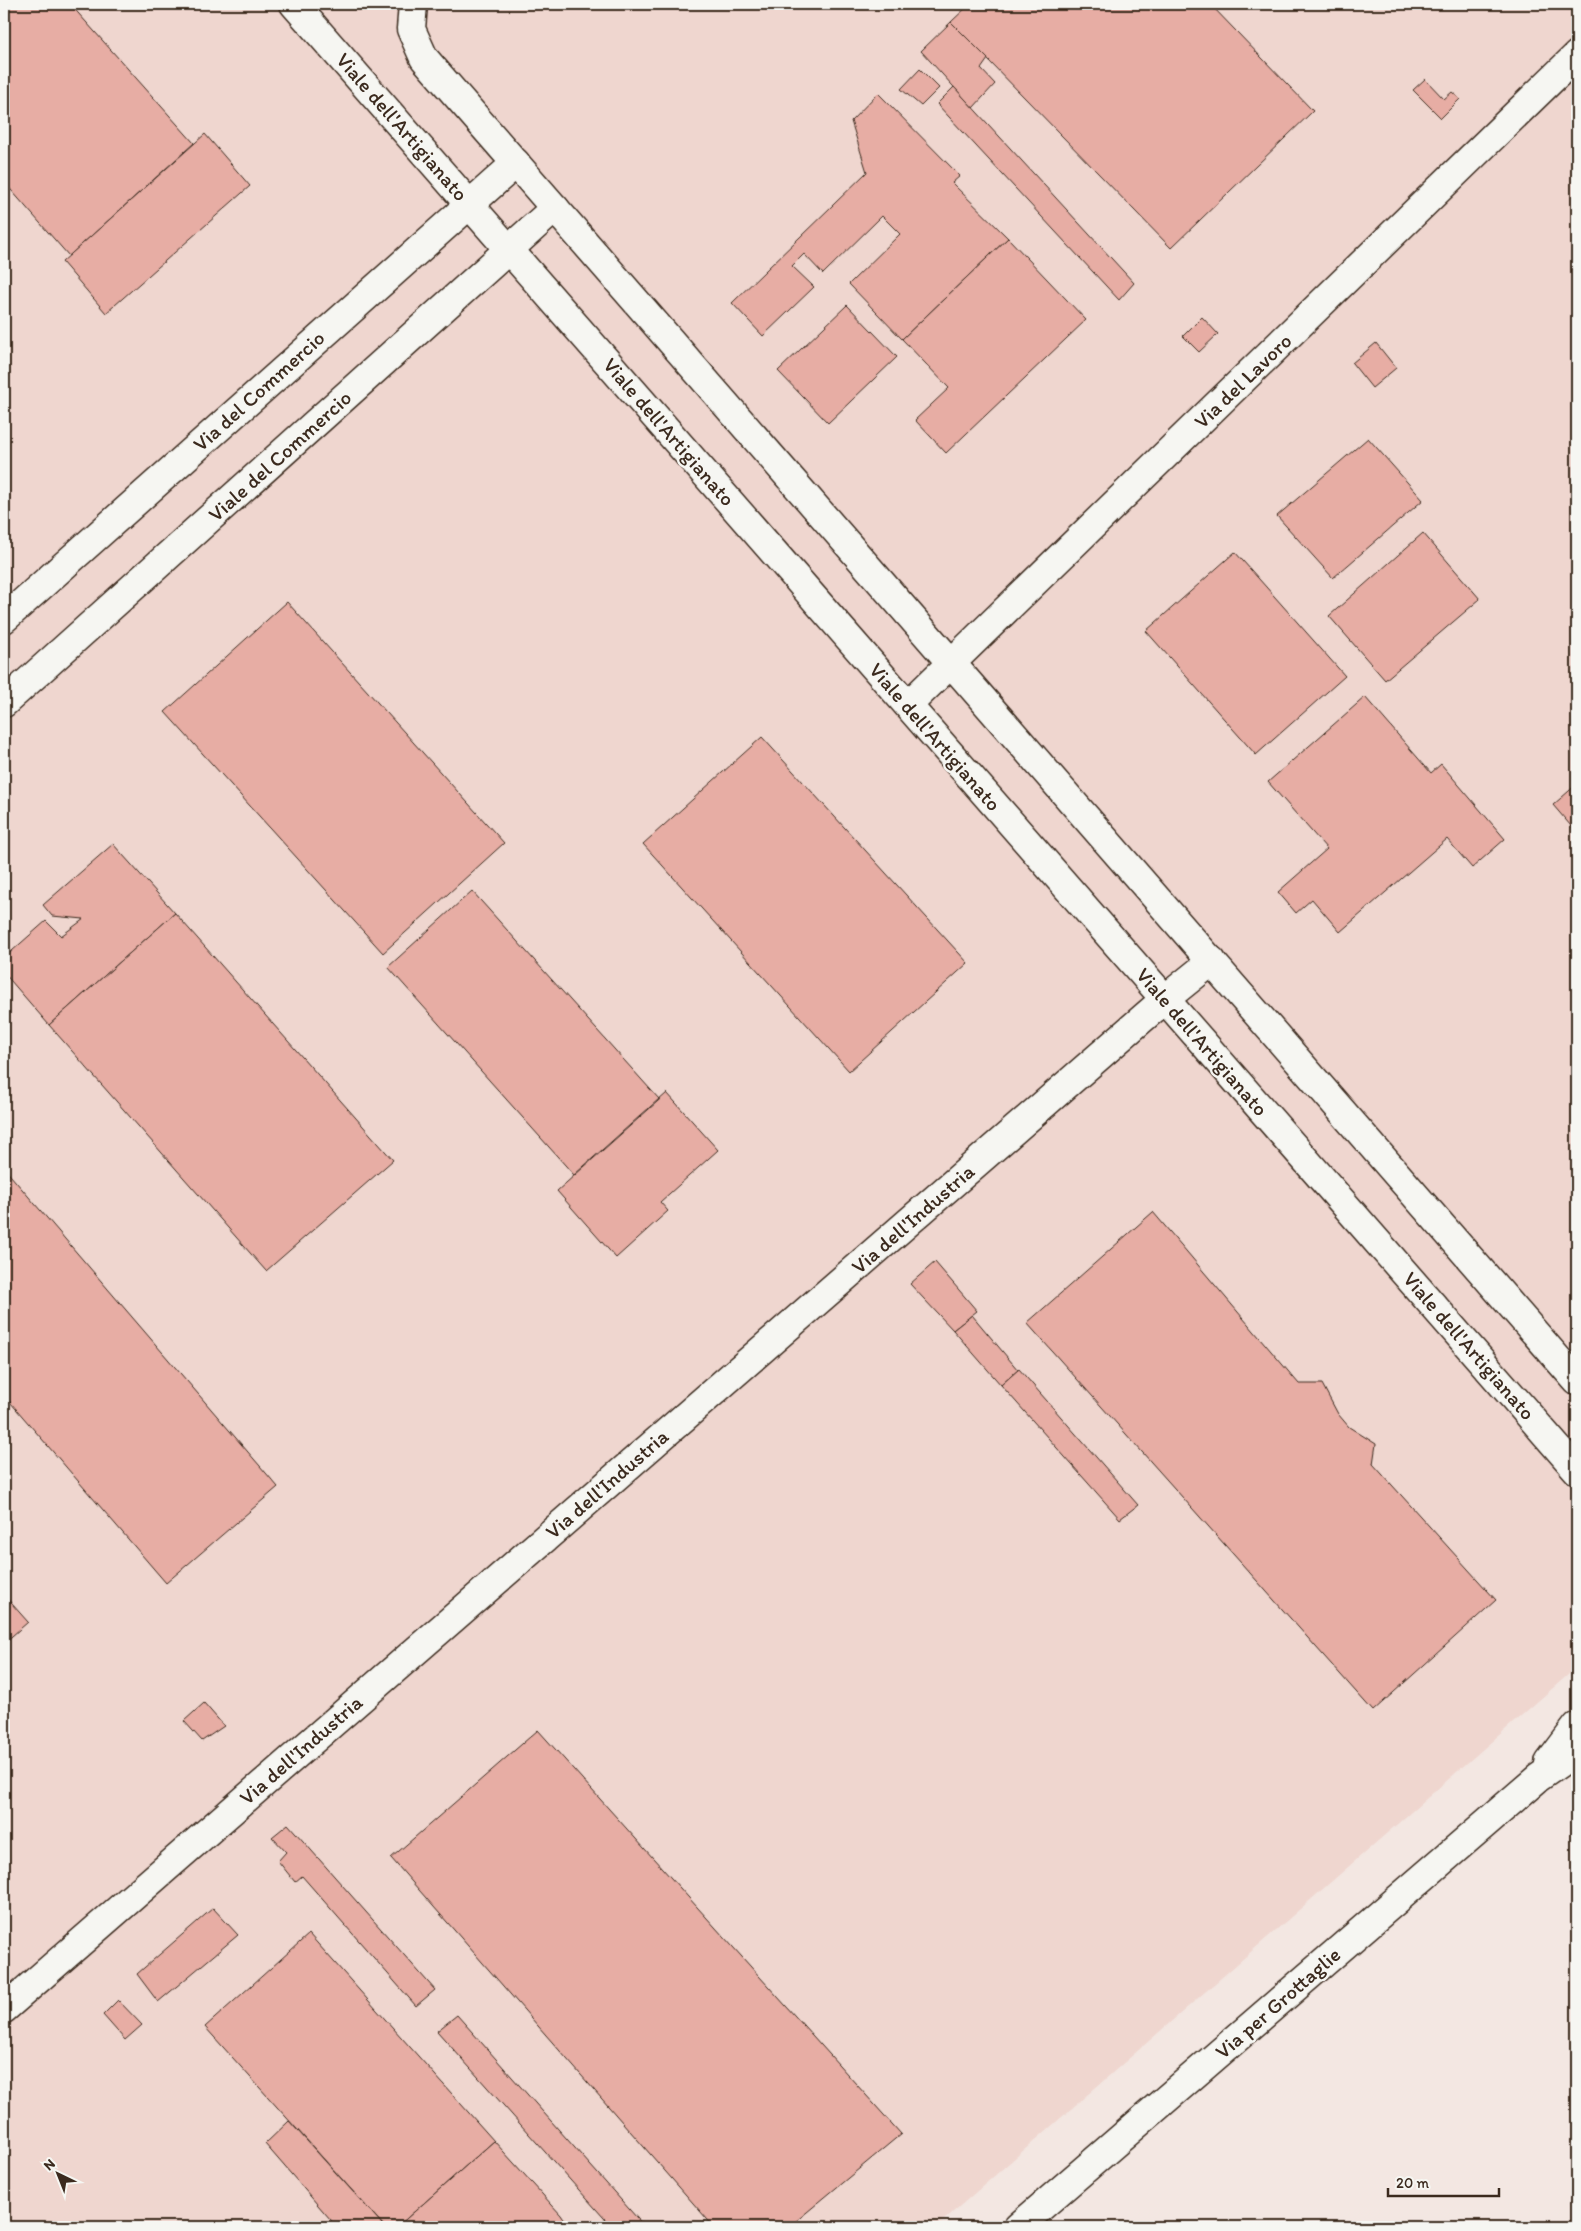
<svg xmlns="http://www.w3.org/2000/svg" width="1581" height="2231" font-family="Itim,sans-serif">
<rect width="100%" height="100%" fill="#f3e7e2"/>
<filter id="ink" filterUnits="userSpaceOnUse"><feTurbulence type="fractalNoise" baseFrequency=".02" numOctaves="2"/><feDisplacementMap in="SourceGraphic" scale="10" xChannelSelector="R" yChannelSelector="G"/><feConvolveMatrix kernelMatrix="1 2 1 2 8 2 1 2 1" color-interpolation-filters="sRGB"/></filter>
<g filter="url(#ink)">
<polygon fill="#efd6cf" points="4,4 1577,4 1577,1667 936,2227 4,2227"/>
<g fill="#e7ada4" stroke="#3b2a1e">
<polygon points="4,4 70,4 194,143 69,256 4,182"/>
<polygon points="970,4 1210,4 1313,111 1171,248 951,22"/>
<polygon points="951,22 988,59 981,69 995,84 973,108 921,51"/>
<polygon points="920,69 939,88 921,106 901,89"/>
<polygon points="1425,79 1444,99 1452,92 1460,99 1441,118 1413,90"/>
<polygon points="954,87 1134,283 1119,300 937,104"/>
<polygon points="878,93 960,176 952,183 1008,238 902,339 849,284 900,234 882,216 823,274 804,254 792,266 814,287 763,336 732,303 867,172 851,121"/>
<polygon points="205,134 250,186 106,313 62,262"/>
<polygon points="1008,238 1086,320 946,453 915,420 949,388 902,339"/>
<polygon points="847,305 897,357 828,423 778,371"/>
<polygon points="1202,317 1218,334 1199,352 1183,336"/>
<polygon points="1376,343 1396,368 1372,388 1352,363"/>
<polygon points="1368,438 1423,500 1333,578 1277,516"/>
<polygon points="1423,533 1480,599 1385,680 1329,616"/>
<polygon points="1235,552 1345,676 1256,755 1146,631"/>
<polygon points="287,602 504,843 383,953 165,712"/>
<polygon points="1365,697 1431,773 1441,764 1505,839 1472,868 1447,839 1340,932 1312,899 1296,913 1278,892 1327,849 1268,782"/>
<polygon points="762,737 968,963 849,1071 643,844"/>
<polygon points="1577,784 1577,833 1553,805"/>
<polygon points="113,844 175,913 49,1025 4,973 4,958 46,921 61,936 84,919 52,916 43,905"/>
<polygon points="472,891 659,1099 574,1175 388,967"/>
<polygon points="175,913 393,1160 266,1271 49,1025"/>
<polygon points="667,1093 718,1150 660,1202 668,1211 616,1258 557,1191"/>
<polygon points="4,1168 278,1487 166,1583 4,1395"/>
<polygon points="1153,1212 1299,1384 1322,1384 1338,1414 1349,1427 1376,1444 1373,1464 1496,1600 1373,1711 1027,1323"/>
<polygon points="935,1262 977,1311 953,1330 910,1284"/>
<polygon points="972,1315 1018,1370 1001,1385 953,1330"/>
<polygon points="1019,1369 1138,1505 1120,1519 1001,1385"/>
<polygon points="4,1595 28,1622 4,1643"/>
<polygon points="204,1703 224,1726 202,1741 184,1721"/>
<polygon points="538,1730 901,2134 789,2227 714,2227 391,1858"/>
<polygon points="288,1824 435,1990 416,2006 302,1876 295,1882 278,1861 286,1852 272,1837"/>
<polygon points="213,1908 238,1935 158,2002 137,1974"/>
<polygon points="309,1934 494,2141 397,2227 385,2227 205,2027"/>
<polygon points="118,2000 142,2025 125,2040 103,2015"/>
<polygon points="457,2015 645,2227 612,2227 437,2031"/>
<polygon points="289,2121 382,2224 377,2227 337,2227 265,2144"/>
<polygon points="494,2141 561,2215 567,2224 563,2227 397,2227"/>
</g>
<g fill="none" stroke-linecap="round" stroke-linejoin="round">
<defs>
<g id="street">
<polyline points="294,4 1577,1470"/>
<polyline points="413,4 411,29 424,58 1577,1381"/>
<polyline points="4,619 516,163"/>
<polyline points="4,703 555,208"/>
<polyline points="908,705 1577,55"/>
<polyline points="4,2009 1165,999 1212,961"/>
</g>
<g id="secondary">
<polyline points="1549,1763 1577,1726"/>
<polyline points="1018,2227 1538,1778 1577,1751"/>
</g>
</defs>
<use href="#street" stroke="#3b2a1e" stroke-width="31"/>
<use href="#secondary" stroke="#3b2a1e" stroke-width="31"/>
<use href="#street" stroke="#f6f6f2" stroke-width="28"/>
<use href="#secondary" stroke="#f6f6f2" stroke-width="28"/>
</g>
</g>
<g text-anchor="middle" stroke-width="4.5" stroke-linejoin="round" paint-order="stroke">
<g font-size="21" fill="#3b2a1e" stroke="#f6f6f2">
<text transform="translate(402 127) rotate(49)" y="7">Viale dell'Artigianato</text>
<text transform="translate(1243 381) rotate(-44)" y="7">Via del Lavoro</text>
<text transform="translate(259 391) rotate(-42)" y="7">Via del Commercio</text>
<text transform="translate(669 432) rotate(49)" y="7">Viale dell'Artigianato</text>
<text transform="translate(280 456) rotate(-42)" y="7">Viale del Commercio</text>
<text transform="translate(935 737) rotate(49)" y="7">Viale dell'Artigianato</text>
<text transform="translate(1202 1042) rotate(49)" y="7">Viale dell'Artigianato</text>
<text transform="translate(913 1219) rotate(-41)" y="7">Via dell'Industria</text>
<text transform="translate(1469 1346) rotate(49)" y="7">Viale dell'Artigianato</text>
<text transform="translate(607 1484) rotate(-41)" y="7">Via dell'Industria</text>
<text transform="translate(301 1750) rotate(-41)" y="7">Via dell'Industria</text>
<text transform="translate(1278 2003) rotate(-41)" y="7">Via per Grottaglie</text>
</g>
</g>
<rect width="1581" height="2231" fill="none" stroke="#f6f6f2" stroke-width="20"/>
<rect x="10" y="10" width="1561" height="2211" fill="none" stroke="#3b2a1e" stroke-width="2" filter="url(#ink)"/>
<g transform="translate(58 2174) rotate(317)" stroke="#f6f6f2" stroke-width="4" paint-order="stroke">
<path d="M0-4L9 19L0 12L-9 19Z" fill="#3b2a1e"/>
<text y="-8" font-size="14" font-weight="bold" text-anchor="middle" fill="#3b2a1e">N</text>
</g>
<path d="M1388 2188v8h111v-8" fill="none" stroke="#3b2a1e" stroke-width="2.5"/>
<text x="1396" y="2188" font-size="15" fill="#3b2a1e" stroke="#f6f6f2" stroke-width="4" paint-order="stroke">20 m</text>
</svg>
